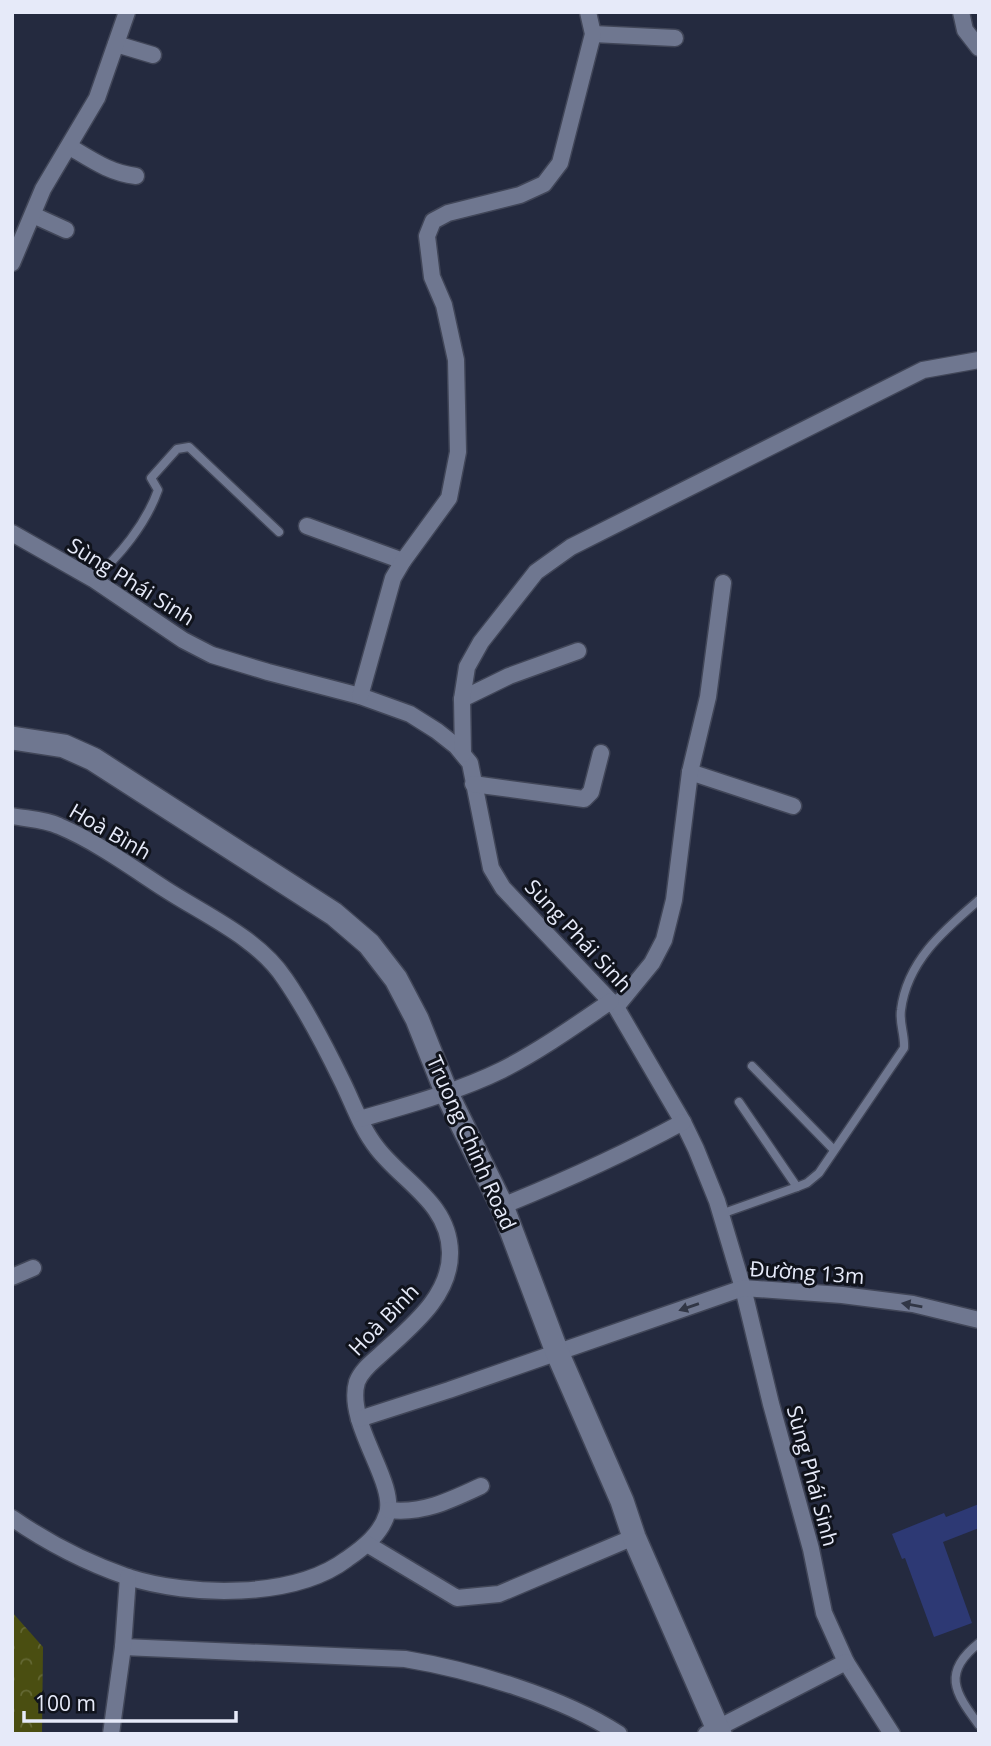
<svg xmlns="http://www.w3.org/2000/svg" width="991" height="1746" font-family="'Open Sans',sans-serif">
<defs>
<pattern id="park-crowns" width="20" height="18" patternUnits="userSpaceOnUse" patternTransform="scale(1.75)"><rect width="20" height="18" fill="#4a4e11"/><path d="M2 6a3 3 0 1 1 6 0M12 15a3 3 0 1 1 6 0" fill="none" stroke="#646834"/></pattern>
</defs>
<rect width="100%" height="100%" fill="#242a3f"/>
<polygon fill="url(#park-crowns)" points="12,1612 43,1647 42,1734 12,1734"/>
<polygon fill="#2d3974" points="979,1504 979,1528 943,1542 972,1623 934,1637 905,1558 902,1559 892,1534 944,1513 946,1517"/>
<g fill="none" stroke-linecap="round" stroke-linejoin="round">
<defs>
<g id="lane">
<path d="M93,579C119,557 146,524 158,490L151,478L177,449L189,447L279,532"/>
<polyline points="752,1066 834,1150"/>
<polyline points="739,1102 797,1187"/>
<path d="M721,1214L797,1187L807,1183L819,1173L904,1048C905,1035 899,1023 901,1010C907,961 944,930 979,900"/>
<path d="M979,1643C942,1672 954,1692 979,1725"/>
</g>
<g id="street">
<polyline points="961,12 965,30 979,48"/>
<polyline points="593,34 675,38"/>
<polyline points="116,44 153,55"/>
<path d="M70,147C92,160 110,173 136,176"/>
<polyline points="33,215 66,230"/>
<polyline points="12,263 43,189 97,98 127,12"/>
<polyline points="307,526 403,561"/>
<polyline points="12,533 93,579 183,640 212,655 268,672 360,696 410,714 437,731 456,746 470,763 491,868 503,888 616,1007 683,1122 696,1149 717,1201 743,1288 771,1404 811,1549 824,1613 846,1662 892,1734"/>
<polyline points="360,696 393,578 403,561 449,498 458,452 456,360 444,305 432,277 427,236 433,221 448,213 520,195 544,184 560,163 593,34 588,12"/>
<polyline points="462,699 509,676 578,651"/>
<polyline points="463,754 462,699 467,667 481,642 536,572 571,547 923,370 979,360"/>
<polyline points="690,772 793,806"/>
<polyline points="473,784 584,799 591,792 601,753"/>
<path d="M12,816C27,819 45,819 59,826C97,842 131,867 165,889C205,915 258,938 285,979C307,1011 325,1046 342,1081C353,1103 361,1128 377,1148C403,1182 449,1203 450,1252C451,1297 409,1328 379,1356C371,1363 361,1371 357,1382C345,1423 397,1482 387,1514C381,1534 363,1548 347,1559C294,1599 190,1597 128,1577C87,1563 48,1543 12,1518"/>
<polyline points="616,1007 652,963 664,940 674,900 690,772 708,697 723,583"/>
<path d="M360,1119C408,1105 457,1092 502,1070C541,1050 576,1025 611,1001"/>
<path d="M502,1206C564,1181 624,1154 683,1122"/>
<polyline points="12,1277 33,1268"/>
<polyline points="359,1419 449,1390 743,1288 842,1295 913,1304 979,1320"/>
<path d="M389,1510C423,1514 451,1500 481,1486"/>
<polyline points="367,1544 457,1598 499,1594 634,1537"/>
<path d="M123,1647L405,1659C471,1670 563,1697 619,1734"/>
<polyline points="111,1734 123,1647 128,1577"/>
<polyline points="706,1734 846,1662"/>
</g>
<polyline id="secondary" points="12,738 64,746 93,759 334,914 369,944 396,979 417,1019 447,1094 502,1206 557,1352 622,1501 634,1537 720,1734"/>
</defs>
<use href="#lane" stroke="#414658" stroke-width="11"/>
<use href="#street" stroke="#414658" stroke-width="19"/>
<use href="#secondary" stroke="#414658" stroke-width="26"/>
<use href="#lane" stroke="#6f7790" stroke-width="8"/>
<use href="#street" stroke="#6f7790" stroke-width="16"/>
<use href="#secondary" stroke="#6f7790" stroke-width="23"/>
</g>
<defs><path id="oneway-solid" d="M-6-.8H1V-3.2L6.5 0L1 3.2V.8H-6Z" transform="scale(1.75)"/></defs>
<g fill="#313645">
<use href="#oneway-solid" transform="translate(912 1305) rotate(-170)"/>
<use href="#oneway-solid" transform="translate(689 1307) rotate(161)"/>
</g>
<g text-anchor="middle" stroke-width="6" stroke-linejoin="round" paint-order="stroke">
<g font-size="21" fill="#e6eaf9" stroke="#10131c">
<text transform="translate(131 582) rotate(32)" y="7">Sùng Phái Sinh</text>
<text transform="translate(110 832) rotate(30)" y="7">Hoà Bình</text>
<text transform="translate(578 936) rotate(47)" y="7">Sùng Phái Sinh</text>
<text transform="translate(471 1143) rotate(66)" y="7">Truong Chinh Road</text>
<text transform="translate(807 1273) rotate(4)" y="7">Đường 13m</text>
<text transform="translate(384 1320) rotate(-46)" y="7">Hoà Bình</text>
<text transform="translate(812 1476) rotate(75)" y="7">Sùng Phái Sinh</text>
</g>
</g>
<rect width="991" height="1746" fill="none" stroke="#e6eaf9" stroke-width="28"/>
<path d="M24 1711v10h212v-10" fill="none" stroke="#e6eaf9" stroke-width="3.5"/>
<text x="35" y="1711" font-size="21" fill="#e6eaf9" stroke="#10131c" stroke-width="5" paint-order="stroke">100 m</text>
</svg>
